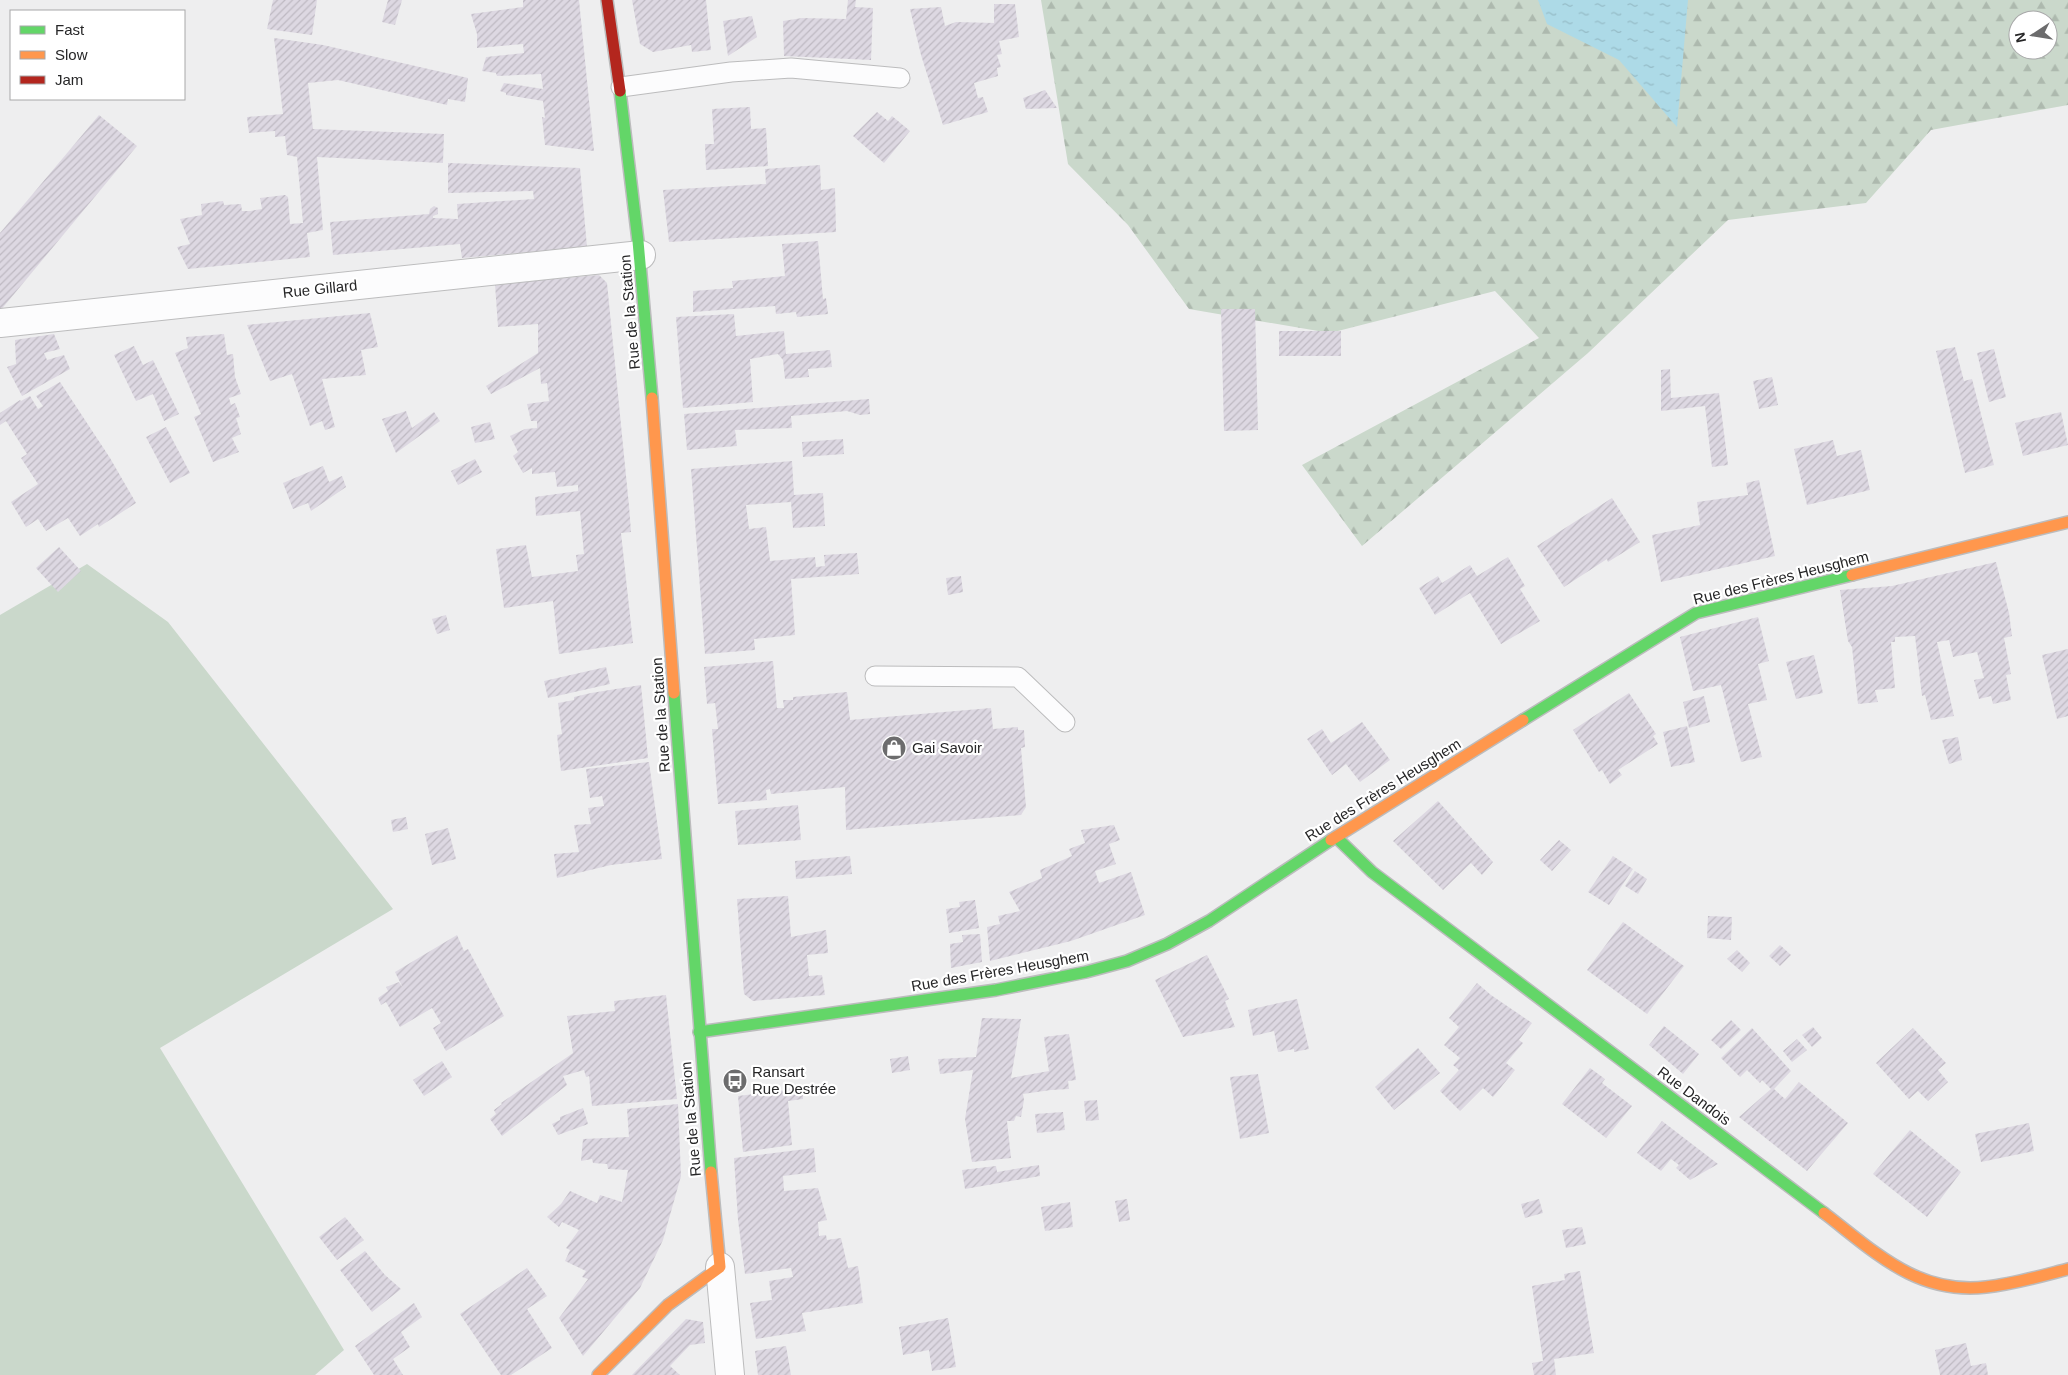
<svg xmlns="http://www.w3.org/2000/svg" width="2068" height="1375" font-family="Helvetica,sans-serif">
<defs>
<pattern id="forest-firs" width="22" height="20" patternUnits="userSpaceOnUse" patternTransform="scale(1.25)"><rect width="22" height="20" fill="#cad8cb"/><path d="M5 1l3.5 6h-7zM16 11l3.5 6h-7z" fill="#adb9ae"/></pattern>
<pattern id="water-ripples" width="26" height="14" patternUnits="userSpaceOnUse" patternTransform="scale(1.25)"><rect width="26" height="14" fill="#addae7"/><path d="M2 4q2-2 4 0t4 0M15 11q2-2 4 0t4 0" fill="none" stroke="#95bbc6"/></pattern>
<pattern id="building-hatch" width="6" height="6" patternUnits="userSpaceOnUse" patternTransform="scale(1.25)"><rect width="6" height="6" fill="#ddd8e2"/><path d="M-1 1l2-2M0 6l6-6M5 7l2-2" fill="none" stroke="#beb9c2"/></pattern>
</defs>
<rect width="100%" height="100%" fill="#eeeeef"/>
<polygon fill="#cad8cb" points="87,564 168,622 393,909 160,1048 344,1350 315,1375 0,1375 0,615"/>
<path fill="url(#forest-firs)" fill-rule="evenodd" d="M1041,0H2068V105L1931,130L1866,203L1728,220L1588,353L1362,546L1302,465L1539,338L1495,291L1330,333L1189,309L1128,225L1068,164ZM2018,20H2048V50H2018Z"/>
<polygon fill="url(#water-ripples)" points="1538,0 1688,0 1677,127 1619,60 1547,24"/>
<g fill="url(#building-hatch)">
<polygon points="273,0 317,0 312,35 267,29"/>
<polygon points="388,0 402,0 395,25 382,22"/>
<polygon points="523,0 579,0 594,151 545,145 542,117 545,118 543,101 506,95 506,93 500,91 504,83 543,89 541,74 497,76 496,73 482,71 486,57 524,53 523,44 477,48 477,34 471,14 523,7"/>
<polygon points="632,0 706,0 711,50 692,52 691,45 653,52 640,44"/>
<polygon points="848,0 856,0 855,7 873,8 871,60 784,56 783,21 802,18 846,19"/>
<polygon points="994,4 1015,4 1019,37 999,41 1002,54 997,55 1001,67 997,68 998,76 974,83 978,98 983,97 988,112 943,125 921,55 910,9 941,7 945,26 956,22 994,23"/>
<polygon points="752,16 757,37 728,56 723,21"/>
<polygon points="274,38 323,45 468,78 465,102 448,99 447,105 338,80 308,83 313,129 444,134 443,163 317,157 323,230 307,233 310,257 188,269 177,247 190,244 180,219 202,215 201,204 223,201 224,205 241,204 242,211 250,211 262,209 260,198 285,195 288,197 290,224 303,223 297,157 287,155 285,136 275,137 275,131 249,133 247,117 283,114"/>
<polygon points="1045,90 1057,108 1026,109 1023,98"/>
<polygon points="750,107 751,129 766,128 768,166 706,170 705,144 714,144 712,109"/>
<polygon points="877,112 888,121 892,116 910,131 884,163 853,136"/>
<polygon points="99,115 137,146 0,311 0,233"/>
<polygon points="448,163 580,168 587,247 462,258 460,244 333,255 330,222 429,214 430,209 434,206 438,208 438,214 433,216 433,218 458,219 457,204 534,199 533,191 448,193"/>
<polygon points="820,165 821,190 835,188 836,232 669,242 663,190 766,184 765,169"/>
<polygon points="818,241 823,299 826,298 828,314 797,317 796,312 776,314 775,306 693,312 693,291 733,288 732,281 785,276 782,244"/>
<polygon points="599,275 607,283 629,506 631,532 621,533 633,643 559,654 553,601 504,608 496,549 526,545 532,577 578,571 576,555 584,554 580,511 536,516 535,497 578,491 578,485 557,487 555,472 532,474 532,468 523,473 513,456 518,452 510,436 525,429 537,428 537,421 531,421 527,404 549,401 547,383 541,384 540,368 491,394 486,386 538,353 538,324 498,327 495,284"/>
<polygon points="1221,309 1255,309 1258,430 1224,431"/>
<polygon points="370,313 378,347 361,350 366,375 322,379 335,427 325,430 322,421 310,426 292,374 270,381 247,325"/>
<polygon points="734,314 736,336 784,331 786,354 830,350 832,367 808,369 809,377 785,379 783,360 778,354 750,359 753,402 683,408 676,317"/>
<rect x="1279" y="331" width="62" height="25"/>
<polygon points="54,334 60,349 44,353 47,360 64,355 70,369 22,396 7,367 16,364 15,340"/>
<polygon points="224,334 227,355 233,354 235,377 241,394 229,398 231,405 235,403 240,417 236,418 241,434 232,438 239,452 213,462 194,417 201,414 175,353 188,348 186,337"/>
<polygon points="134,346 143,365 153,360 179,414 164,421 153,394 136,401 114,355"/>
<polygon points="1955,347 1964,381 1972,379 1994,465 1965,473 1936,351"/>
<polygon points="1994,349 2006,397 1989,402 1977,353"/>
<polygon points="1670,369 1671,398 1719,393 1728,465 1712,467 1705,406 1661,411 1661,370"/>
<polygon points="1772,377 1778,405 1759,409 1753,381"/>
<polygon points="60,382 110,458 136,503 99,527 98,524 80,536 68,518 46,531 38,519 26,527 11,502 38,484 21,458 27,454 6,421 0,425 0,413 20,400 21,401 30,396 38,409 43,406 36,396"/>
<polygon points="869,399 870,414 860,415 847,411 791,416 792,428 735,430 737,446 687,450 684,414"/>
<polygon points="406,411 412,428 434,412 440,421 396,453 382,419"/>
<polygon points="2061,412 2068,445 2023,456 2015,423"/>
<polygon points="490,422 495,439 475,443 471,427"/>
<polygon points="166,427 190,473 170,483 146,437"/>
<polygon points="843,439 844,454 803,457 802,442"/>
<polygon points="1833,440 1837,456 1861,450 1870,490 1807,505 1794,449"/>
<polygon points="475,459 482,472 458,485 451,471"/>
<polygon points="792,461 794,495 823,493 825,526 793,528 791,502 746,505 749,529 766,527 770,561 815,557 816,567 825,566 824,555 857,553 859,574 791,579 795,635 754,639 755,650 705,654 691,469"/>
<polygon points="323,466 329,482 342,476 346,487 311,511 308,503 293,509 283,483"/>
<polygon points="1759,480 1775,556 1661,582 1652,535 1700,525 1697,502 1748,495 1746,483"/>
<polygon points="1612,498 1640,542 1608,562 1607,559 1564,587 1537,546"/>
<polygon points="59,547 81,571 58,592 36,568"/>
<polygon points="1508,557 1525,586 1520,589 1540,621 1501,644 1470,593 1435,615 1419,588 1438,576 1442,583 1470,565 1477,576"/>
<polygon points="1996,562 2009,613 2012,636 2004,638 2011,674 2006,675 2011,700 1993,704 1991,696 1979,699 1974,680 1984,678 1977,652 1953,657 1949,640 1937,642 1954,716 1931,720 1925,695 1922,696 1915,636 1895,637 1895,642 1891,642 1895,688 1875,690 1878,702 1858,704 1852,647 1848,641 1840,590 1892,586"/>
<polygon points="961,576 963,592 948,595 946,578"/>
<polygon points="446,615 450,630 437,634 432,619"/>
<polygon points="1758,617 1769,661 1758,664 1767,700 1748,704 1762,757 1741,762 1721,685 1693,691 1680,637"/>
<polygon points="2068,649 2068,716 2057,719 2042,655"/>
<polygon points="1814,655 1823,693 1796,699 1786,662"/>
<polygon points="773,661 777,708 784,708 783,700 793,700 793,697 847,692 850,720 991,708 993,729 1018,727 1018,730 1024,730 1025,747 1021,748 1026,807 1021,815 846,830 845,787 771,794 770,789 766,790 767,800 718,804 712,729 718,729 715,703 707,704 704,667"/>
<polygon points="606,667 610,684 548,698 544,681"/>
<polygon points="641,685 648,758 561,771 557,735 562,734 558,703 574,700 574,697 591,693"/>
<polygon points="1629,693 1656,734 1653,736 1658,744 1618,770 1622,775 1610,784 1602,770 1599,772 1573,730"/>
<polygon points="1704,696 1710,722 1689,728 1683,702"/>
<polygon points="1362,722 1390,760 1360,782 1346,764 1332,775 1307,739 1322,729 1331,743"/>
<polygon points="1687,726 1695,762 1671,767 1663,732"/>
<polygon points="1958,737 1962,760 1949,764 1942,740"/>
<polygon points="649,762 662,859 611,865 557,878 554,854 579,852 574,825 591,824 588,808 604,806 602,796 590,798 586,769"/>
<polygon points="1438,801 1493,862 1482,875 1471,863 1443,890 1393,841"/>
<polygon points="798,805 801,840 738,845 735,811"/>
<polygon points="406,817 408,829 393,832 391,820"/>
<polygon points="1114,825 1120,840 1109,844 1116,864 1095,871 1099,883 1131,872 1145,915 1071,941 990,961 987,927 1000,924 998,916 1020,911 1009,892 1042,878 1040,870 1072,856 1069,849 1085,843 1081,830"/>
<polygon points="448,828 456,859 432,865 425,834"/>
<polygon points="1559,840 1571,850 1552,871 1540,860"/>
<polygon points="850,856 852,874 796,879 795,861"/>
<polygon points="1613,856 1633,869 1609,905 1588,892"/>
<polygon points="1635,871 1647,879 1638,894 1625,886"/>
<polygon points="788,896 791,937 826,930 828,953 807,955 809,976 822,975 825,995 753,1001 744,994 737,899"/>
<polygon points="975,900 979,928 949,933 946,909 960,907 959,902"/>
<polygon points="1708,916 1732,917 1731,940 1707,938"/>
<polygon points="1623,922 1684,966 1647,1014 1587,970"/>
<polygon points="980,934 982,962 951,968 950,944 963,942 962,935"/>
<polygon points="457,935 464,951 468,949 504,1016 446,1051 433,1028 441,1023 432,1008 400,1027 386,1002 381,1005 378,998 388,991 386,987 399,982 403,988 395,972"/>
<polygon points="1780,945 1791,955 1780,966 1769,956"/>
<polygon points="1737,950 1750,963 1742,972 1727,959"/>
<polygon points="1207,955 1229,999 1225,1001 1235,1027 1183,1037 1155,980"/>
<polygon points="1477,983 1491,995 1532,1023 1519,1040 1523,1043 1506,1063 1515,1070 1493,1097 1483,1088 1460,1111 1440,1091 1459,1070 1453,1065 1460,1058 1444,1045 1459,1027 1449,1018"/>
<polygon points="666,995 677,1099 592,1106 589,1076 586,1077 584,1070 563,1076 567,1085 502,1136 490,1119 496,1114 494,1110 502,1104 501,1103 573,1053 567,1016 615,1011 614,1001"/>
<polygon points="1297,999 1309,1049 1294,1052 1294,1049 1278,1052 1274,1031 1253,1036 1248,1010"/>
<polygon points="982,1018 1021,1019 1011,1078 1049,1071 1044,1037 1069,1034 1076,1080 1068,1081 1069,1089 1051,1090 1023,1094 1024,1100 1021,1117 1016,1116 1014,1121 1007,1121 1011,1158 972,1162 965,1119 973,1070 940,1074 938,1059 976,1057"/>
<polygon points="1731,1020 1741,1030 1721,1049 1711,1040"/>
<polygon points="1664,1026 1699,1054 1683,1074 1649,1045"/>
<polygon points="1813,1027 1822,1038 1812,1047 1802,1035"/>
<polygon points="1752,1028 1791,1071 1774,1089 1785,1099 1799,1082 1848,1123 1807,1171 1739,1117 1771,1089 1762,1080 1760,1083 1747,1070 1740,1077 1721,1058"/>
<polygon points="1913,1028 1946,1063 1938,1070 1948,1082 1928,1101 1918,1091 1909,1099 1876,1063"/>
<polygon points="1797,1039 1807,1050 1792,1062 1783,1051"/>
<polygon points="1418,1048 1440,1073 1394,1110 1375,1087"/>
<polygon points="908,1056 910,1070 892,1073 890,1059"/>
<polygon points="442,1061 452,1077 424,1096 413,1080"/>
<polygon points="1590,1068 1605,1079 1602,1083 1632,1106 1606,1138 1562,1104"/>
<polygon points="1258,1074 1269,1133 1240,1139 1230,1077"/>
<polygon points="803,1088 803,1099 788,1101 792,1145 743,1152 738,1096"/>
<polygon points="1097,1100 1099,1120 1086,1121 1084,1101"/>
<polygon points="678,1104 681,1176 663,1240 640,1288 583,1356 559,1318 588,1279 582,1277 586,1271 565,1261 570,1250 566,1248 579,1230 562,1222 559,1227 547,1217 561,1204 570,1191 597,1203 600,1195 622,1202 628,1170 608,1169 607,1164 593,1163 592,1159 581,1161 583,1139 629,1137 627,1109"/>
<polygon points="583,1108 588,1124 558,1135 552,1124 560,1120 560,1117"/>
<polygon points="1063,1112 1065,1130 1037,1133 1035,1114"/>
<polygon points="1662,1121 1718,1164 1690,1180 1676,1168 1679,1165 1671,1159 1661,1171 1637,1153"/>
<polygon points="2029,1123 2034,1151 1981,1162 1975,1134"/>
<polygon points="1910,1130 1961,1172 1927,1217 1873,1174"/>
<polygon points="814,1148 816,1172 783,1176 784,1191 818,1188 827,1220 818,1222 819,1236 826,1235 827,1240 841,1238 848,1268 858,1266 863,1303 802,1313 806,1331 756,1339 750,1303 772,1300 769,1281 793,1277 791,1268 745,1274 738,1220 734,1158"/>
<polygon points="1039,1165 1040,1176 965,1189 962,1170 996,1166 997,1172"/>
<polygon points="1127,1199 1130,1220 1119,1222 1115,1201"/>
<polygon points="1539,1199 1543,1213 1525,1218 1521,1204"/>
<polygon points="1070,1202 1073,1227 1045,1231 1041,1207"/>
<polygon points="345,1217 364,1240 337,1260 319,1237"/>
<polygon points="1582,1227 1586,1244 1566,1248 1562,1230"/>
<polygon points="365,1251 385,1275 401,1289 372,1312 340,1270"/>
<polygon points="527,1268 547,1296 527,1309 552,1348 511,1375 501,1375 460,1314"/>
<polygon points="1580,1271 1594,1353 1554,1359 1556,1375 1534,1375 1532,1363 1543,1361 1532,1286 1565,1280 1564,1274"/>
<polygon points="414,1303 422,1317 401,1332 410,1347 393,1359 403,1375 374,1375 355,1346"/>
<polygon points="948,1318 956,1367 932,1371 929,1350 903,1355 899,1327"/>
<polygon points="686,1319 703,1322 705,1343 690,1345 670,1366 680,1375 632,1375"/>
<polygon points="1966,1343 1971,1366 1986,1363 1988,1375 1940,1375 1935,1350"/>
<polygon points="786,1346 791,1375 758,1375 755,1351"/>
</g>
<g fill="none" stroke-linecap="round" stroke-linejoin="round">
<defs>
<g id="lane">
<polyline points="621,87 731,72 791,68 900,78"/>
<polyline points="875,676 1018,677 1065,722"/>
</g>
<g id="street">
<polyline points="0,323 641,255"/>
<polyline points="720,1267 730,1375"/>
</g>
<g id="fast">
<polyline points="620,91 638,241 652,398"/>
<polyline points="674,693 711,1172"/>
<polyline points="1523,720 1696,613 1852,575"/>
<polyline points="1336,837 1372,872 1824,1213"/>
<polyline points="699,1032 996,990 1086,972 1127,961 1167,944 1209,921 1331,840"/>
</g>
<g id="slow">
<polyline points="652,398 674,693"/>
<polyline points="1852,575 2068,522"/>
<polyline points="1331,840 1523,720"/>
<path d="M1824,1213C1875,1252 1917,1295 1986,1287C2014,1284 2041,1276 2068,1269"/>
<polyline points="598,1375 668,1305 720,1267 711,1172"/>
</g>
<polyline id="jam" points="607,0 620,91"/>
</defs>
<use href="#lane" stroke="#bcbcbd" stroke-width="21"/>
<use href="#street" stroke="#bcbcbd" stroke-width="30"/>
<use href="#fast" stroke="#bcbcbd" stroke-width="14"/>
<use href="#slow" stroke="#bcbcbd" stroke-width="14"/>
<use href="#jam" stroke="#bcbcbd" stroke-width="14"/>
<use href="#lane" stroke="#fcfcfd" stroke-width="19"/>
<use href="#street" stroke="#fcfcfd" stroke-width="28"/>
<use href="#fast" stroke="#63d668" stroke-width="11"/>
<use href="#slow" stroke="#ff974d" stroke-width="11"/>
<use href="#jam" stroke="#b3261e" stroke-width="11"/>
</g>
<defs>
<symbol id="shop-disc" viewBox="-11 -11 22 22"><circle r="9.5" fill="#6c6c6d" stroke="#fff"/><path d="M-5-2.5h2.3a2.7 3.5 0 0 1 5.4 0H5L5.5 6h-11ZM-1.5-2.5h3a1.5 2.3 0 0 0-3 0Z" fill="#fff"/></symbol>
<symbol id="bus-disc" viewBox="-11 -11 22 22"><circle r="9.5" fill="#6c6c6d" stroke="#fff"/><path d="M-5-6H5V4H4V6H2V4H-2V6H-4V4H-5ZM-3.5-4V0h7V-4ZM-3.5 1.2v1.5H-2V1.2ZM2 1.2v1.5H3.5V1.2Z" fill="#fff"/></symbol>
</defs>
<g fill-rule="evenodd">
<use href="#shop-disc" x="880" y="734" width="28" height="28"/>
<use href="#bus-disc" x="721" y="1067" width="28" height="28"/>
</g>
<g text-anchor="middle" stroke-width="4.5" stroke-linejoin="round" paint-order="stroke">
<g font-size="15" fill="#262627" stroke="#fff">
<text transform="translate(320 289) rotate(-6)" y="5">Rue Gillard</text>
<text transform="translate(630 312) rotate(-95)" y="5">Rue de la Station</text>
<text transform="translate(1781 578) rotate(-14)" y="5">Rue des Frères Heusghem</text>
<text transform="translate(661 715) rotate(-94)" y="5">Rue de la Station</text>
<text transform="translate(1383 790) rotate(-32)" y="5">Rue des Frères Heusghem</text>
<text transform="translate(1000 971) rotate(-10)" y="5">Rue des Frères Heusghem</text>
<text transform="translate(1694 1096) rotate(37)" y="5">Rue Dandois</text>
<text transform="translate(691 1119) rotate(-95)" y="5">Rue de la Station</text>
</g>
<g font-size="15" fill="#262627" stroke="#fff" text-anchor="start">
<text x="912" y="753">Gai Savoir</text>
<text x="752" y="1077">Ransart<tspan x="752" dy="17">Rue Destrée</tspan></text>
</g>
</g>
<rect x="10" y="10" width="175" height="90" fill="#ffffff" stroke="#a8a8a9"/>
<rect x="20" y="26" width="25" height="8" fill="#63d668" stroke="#a8a8a9"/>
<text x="55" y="35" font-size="15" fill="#262627">Fast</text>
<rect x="20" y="51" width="25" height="8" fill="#ff974d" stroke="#a8a8a9"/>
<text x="55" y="60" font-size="15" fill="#262627">Slow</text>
<rect x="20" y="76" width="25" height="8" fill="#b3261e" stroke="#a8a8a9"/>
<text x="55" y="85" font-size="15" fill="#262627">Jam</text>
<g transform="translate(2033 35) rotate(258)"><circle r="24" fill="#ffffff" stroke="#a8a8a9"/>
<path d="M0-4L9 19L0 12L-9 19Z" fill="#6c6c6d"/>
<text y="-8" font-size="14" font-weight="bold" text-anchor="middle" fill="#262627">N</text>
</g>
</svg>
